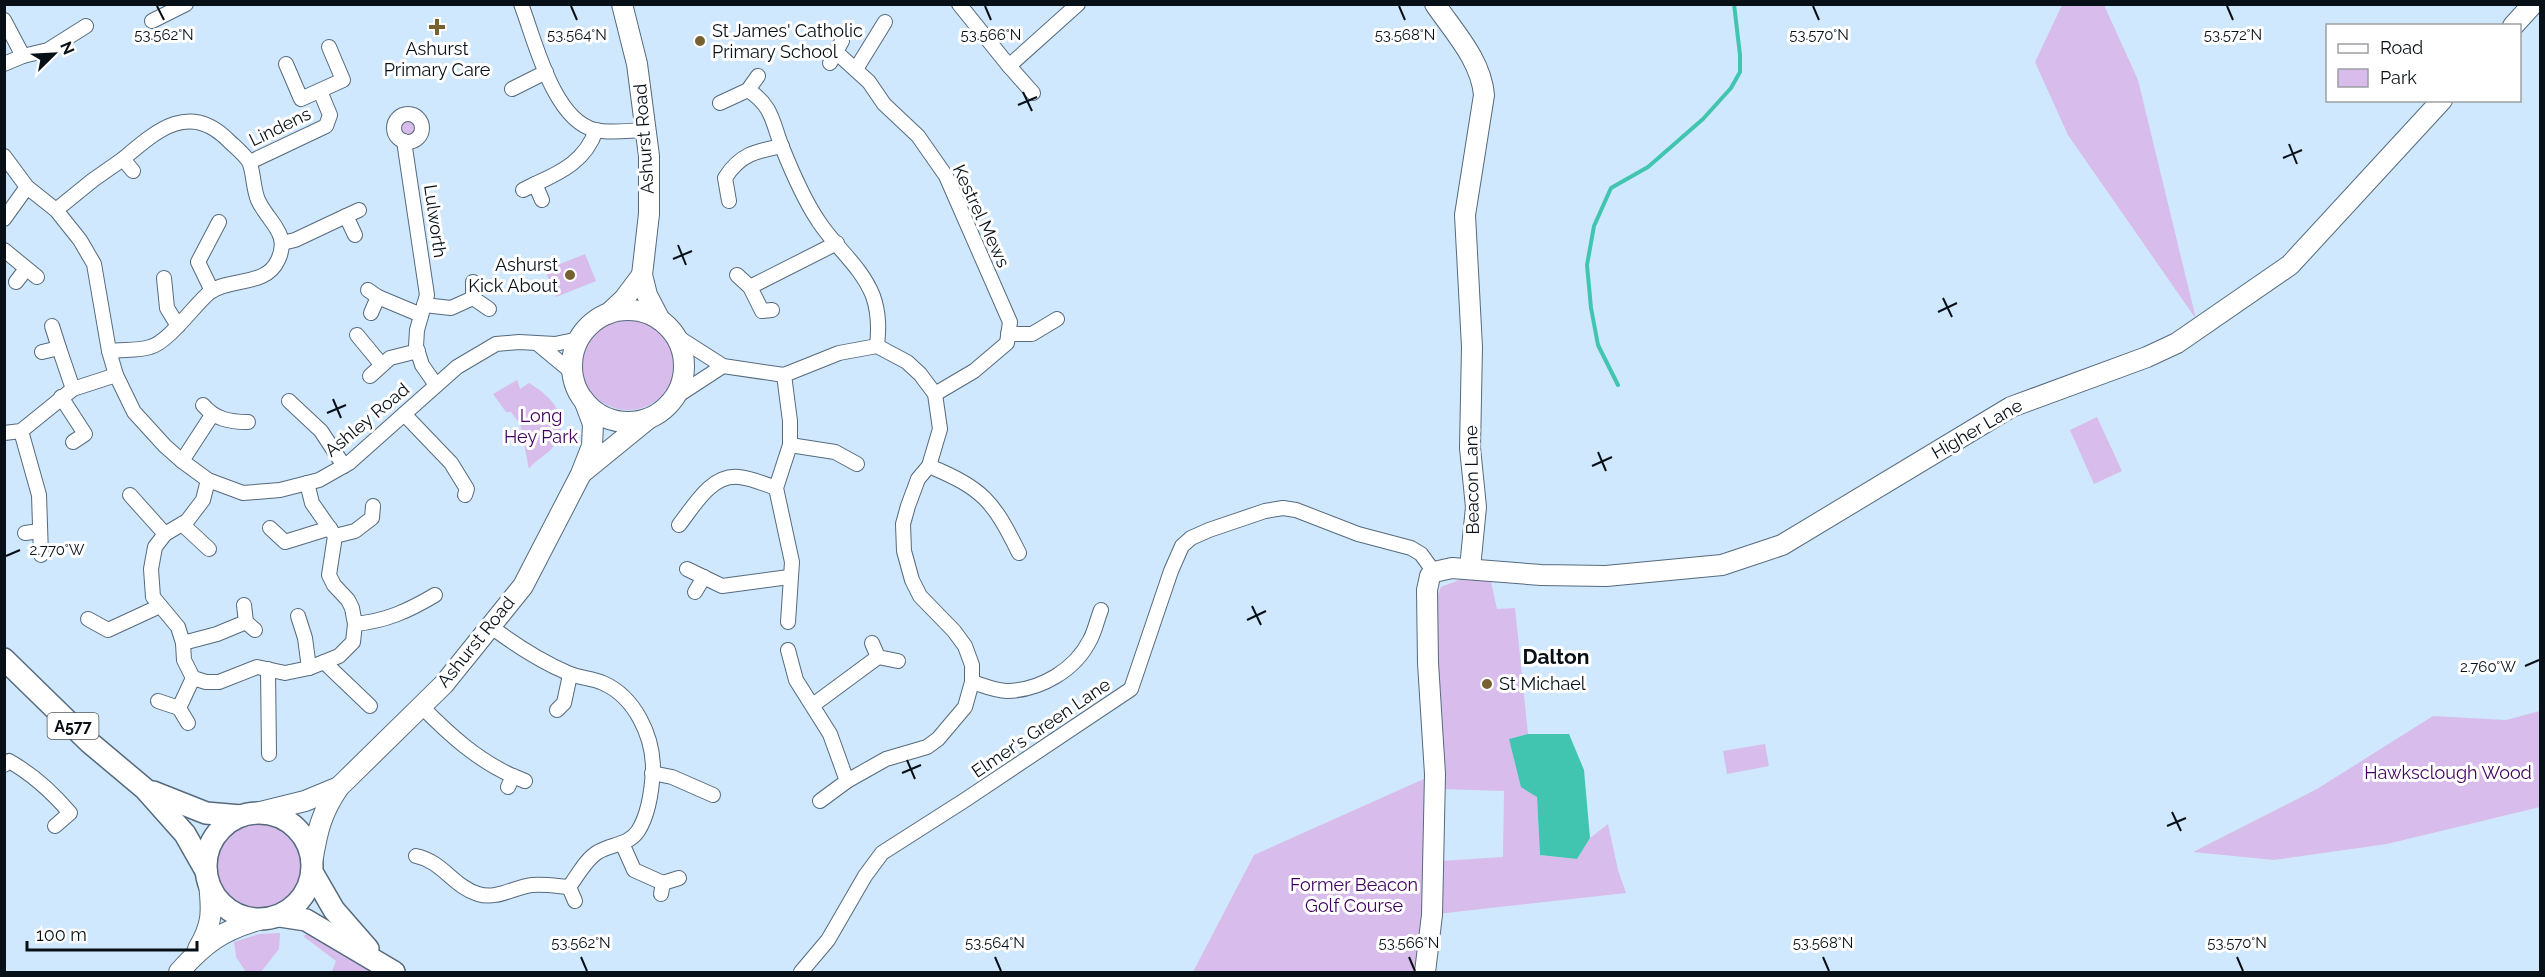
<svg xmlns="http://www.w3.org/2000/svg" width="2545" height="977" font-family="Raleway,sans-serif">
<rect width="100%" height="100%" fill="#d0e8fd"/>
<g fill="#d7bcec">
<polygon points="2062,5 2104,5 2138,80 2196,319 2068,135 2035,62"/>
<circle cx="408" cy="129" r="10"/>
<polygon points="585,254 596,281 556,297 545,270"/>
<circle cx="628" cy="363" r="47"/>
<path d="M517,380L520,389L529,383C553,397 573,420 553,447C546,456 535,460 529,469L520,424L511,412H506L493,394Z"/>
<polygon points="2097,417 2122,471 2094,484 2070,430"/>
<polygon points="1469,576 1490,577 1497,609 1515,608 1528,734 1509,739 1537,796 1540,855 1577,859 1590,838 1608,824 1618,870 1626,893 1437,914 1440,861 1503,857 1504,791 1441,789 1436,599 1441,587"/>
<polygon points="2540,711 2540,807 2387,844 2274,860 2193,852 2317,789 2433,716 2506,720"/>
<polygon points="1765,744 1769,766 1727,774 1723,751"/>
<polygon points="1435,774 1425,972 1193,972 1254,855"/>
<circle cx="260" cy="867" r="47"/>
<polygon points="311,932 373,972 332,971 336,961 303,936"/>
<polygon points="280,933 279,949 261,972 246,972 236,957 234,942 259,934"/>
</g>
<polygon fill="#41c5b1" points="1528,734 1569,734 1584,770 1590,838 1577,859 1540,855 1537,797 1521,787 1509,739"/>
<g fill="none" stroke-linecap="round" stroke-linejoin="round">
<polyline stroke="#41c5b1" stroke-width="4" points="1618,385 1598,345 1591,308 1587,265 1594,226 1611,188 1648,167 1703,119 1731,88 1740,72 1740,55 1734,4"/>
<defs>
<g id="street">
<path d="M521,4C535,40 553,120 595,130C611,134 631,130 647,130"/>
<polyline points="959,4 1009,66 1078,4"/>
<polyline points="4,20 23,56"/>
<polyline points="152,21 186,4"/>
<polyline points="836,52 869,82 884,104 918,136 946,176 1010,322 1007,343 974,371 935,394"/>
<polyline points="830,63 842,41"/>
<polyline points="4,64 23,56 48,50 86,26"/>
<polyline points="286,64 301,99 343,80 329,47"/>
<polyline points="1009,66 1033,93"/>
<polyline points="856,69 885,22"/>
<polyline points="512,89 546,72"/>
<path d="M748,90C773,106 772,122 782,147C792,172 804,200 819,222C836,248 861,266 873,296C879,313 879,328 877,346"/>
<polyline points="720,103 748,90 758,76"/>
<circle cx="408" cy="128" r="14"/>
<polyline points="404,141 427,295 417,330 416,346 422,365 436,385"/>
<polyline points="4,156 27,187 56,210 80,240 94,264 109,351 116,375 134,412 165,446 182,461 208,480 243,493 280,490 319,480 349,463 457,367 496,344 519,342 555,344 579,339"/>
<polyline points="250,162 326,126 330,115 320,91"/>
<path d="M535,184C562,172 586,160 596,130"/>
<polyline points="523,190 535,184 542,200"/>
<path d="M729,201L725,178C740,154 756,151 782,146"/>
<polyline points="56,210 93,180 123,159"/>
<polyline points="4,219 27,187"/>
<polyline points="355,235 346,216 359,210"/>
<polyline points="282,243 295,240 346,216"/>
<polyline points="4,250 37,277"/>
<polyline points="737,275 750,287 762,311 772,310"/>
<polyline points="164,278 167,308 178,326"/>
<polyline points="16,282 26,269"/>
<polyline points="473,282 473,298 489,309"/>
<polyline points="750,287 837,243"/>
<polyline points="368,290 378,297 371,313"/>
<polyline points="212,291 198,262 219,222"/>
<polyline points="378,297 421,315"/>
<polyline points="424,305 451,308 473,298"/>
<polyline points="1008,334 1032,334 1057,319"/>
<polyline points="357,335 381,364"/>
<polyline points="676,336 723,366 784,375 839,353 877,346 907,362 920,374 935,394 940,429 929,466 918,479 908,506 903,524 904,551 912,580 920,596 954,631 965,646 972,665 972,682 965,707 938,739 927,747 886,759 847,781"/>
<polyline points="538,344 573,373"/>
<polyline points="59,348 73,389"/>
<path d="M109,351C122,349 138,351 150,347C169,342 195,304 210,292C231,277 266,287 278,260C291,233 267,221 258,200C253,188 254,176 250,164C247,156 235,147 229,141C190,101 157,130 123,159L133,171"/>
<polyline points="42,352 59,348 52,326"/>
<polyline points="784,375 790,421 790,445 776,488 792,562 788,622"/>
<polyline points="370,376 390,358 418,351"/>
<polyline points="61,397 85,434 73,442"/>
<polyline points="674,398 723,366"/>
<polyline points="289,401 321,431 344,466"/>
<path d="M203,405C215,419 229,422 248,422"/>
<polyline points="404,414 451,463 467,489 465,495"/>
<polyline points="21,431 39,495 41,555"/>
<polyline points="4,433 21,431 73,389 116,375"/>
<polyline points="790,445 835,452 857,464"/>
<polyline points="182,461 212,415"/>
<path d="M929,466C984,489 993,501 1019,553"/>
<polyline points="208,480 203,500 187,521 165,534 155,547 151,569 153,597 178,627 183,643 184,660 193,678 206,682 219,682 257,667 285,673 309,668 339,656 353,642 355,624 352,608 348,600 334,585 329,575 335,536 312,503 307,483"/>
<polyline points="130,495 165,534"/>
<polyline points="182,524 209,549"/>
<path d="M679,525C694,506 711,474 739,477C751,478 764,484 776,488"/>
<polyline points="270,528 285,542 330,528"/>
<polyline points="25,533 40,531"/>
<polyline points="335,536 355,531 372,518 373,506"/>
<polyline points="687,569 722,586 789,577"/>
<polyline points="695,592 704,577"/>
<polyline points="244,605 246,622 255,630"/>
<polyline points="298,616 305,638 309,668"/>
<polyline points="88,619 108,630 160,606"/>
<path d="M355,624C386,621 408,611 435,595"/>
<polyline points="183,643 217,634 246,622"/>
<polyline points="872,643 878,657 898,661"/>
<polyline points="788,650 796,680 830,734 847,781 820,801"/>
<polyline points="324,662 370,706"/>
<polyline points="268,669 269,754"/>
<path d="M972,682C982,685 996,691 1007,691C1041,690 1075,670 1090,640C1095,631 1097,620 1101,610"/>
<polyline points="158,701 179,708 188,723"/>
<polyline points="813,705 878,657"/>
<path d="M422,707C450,735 477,760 513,776"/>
<polyline points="179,708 193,678"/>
<polyline points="557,710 564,703 570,675"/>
<path d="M4,765L9,761C32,774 53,793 70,813L55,826"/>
<polyline points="652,773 672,777 713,795"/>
<polyline points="508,787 513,776 525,781"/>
<polyline points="622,843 634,870 663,883"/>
<path d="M416,856C442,861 454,887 478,894C497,900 514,887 532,885C544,884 557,886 569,887C578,875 586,859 598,852C611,844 629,845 638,831C649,814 652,789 653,769C653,736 635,697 603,683C592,678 579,678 568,673C540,661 514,644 490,626"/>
<polyline points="569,887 575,901"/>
<polyline points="661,894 663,883 679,878"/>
<polyline points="801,972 828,940 865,876 882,853 965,800 1131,689 1171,571 1182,546 1191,538 1209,530 1265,511 1283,508 1296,510 1358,534 1411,548 1421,554 1434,572"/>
</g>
<g id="secondary">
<polyline points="622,4 637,64 649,156 649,214 642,275 647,295 660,320"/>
<path d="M1435,4C1454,32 1481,60 1484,95L1465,215L1472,347L1470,448L1476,507L1470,568"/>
<polyline points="2513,26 2533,4"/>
<circle cx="628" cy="366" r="56"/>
<polyline points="608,314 624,299 642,275"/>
<polyline points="583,472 648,419"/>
<polyline points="252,814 305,801 339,787"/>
<path d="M312,863C317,832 321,813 339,787L444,684L523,586L581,474L592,446L593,424L584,400"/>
<path d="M198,949C213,924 212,911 209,883"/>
<path d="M179,972C204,944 222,930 259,920"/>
<polyline points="1425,972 1432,915 1435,774 1428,663 1427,590 1430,576 1434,572 1452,568 1541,575 1606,576 1722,565 1782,545 2011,407 2147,357 2177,343 2290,265 2442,100"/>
</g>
<g id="primary">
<polyline points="4,659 89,742 145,789 185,834 206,871"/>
<polyline points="153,792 206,813 241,816"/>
<circle cx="259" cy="866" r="53"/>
<polyline points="312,872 334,910 368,949"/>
<polyline points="280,916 306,920 394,972"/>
</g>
</defs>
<use href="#street" stroke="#556a7d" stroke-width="16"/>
<use href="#secondary" stroke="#556a7d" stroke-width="22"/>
<use href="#primary" stroke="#556a7d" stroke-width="24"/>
<use href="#street" stroke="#fff" stroke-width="14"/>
<use href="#secondary" stroke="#fff" stroke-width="20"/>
<use href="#primary" stroke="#fff" stroke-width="21"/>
</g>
<path fill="none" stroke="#081017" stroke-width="2" d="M157,6L164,20M571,6L577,20M985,6L991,20M1399,6L1405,20M1813,6L1819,20M2227,6L2233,20M1023,92L1032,111M1018,105L1037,97M2289,144L2297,164M2283,158L2302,150M678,245L686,265M673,259L692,251M1943,298L1952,317M1938,312L1957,303M333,399L341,418M327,413L346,405M1598,452L1606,471M1592,466L1612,457M6,556L20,550M1252,606L1261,625M1247,620L1266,611M2525,666L2539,660M907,760L915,779M902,773L921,765M2172,812L2181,831M2167,826L2186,818M581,957L587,971M995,957L1001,971M1409,957L1415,971M1823,957L1829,971M2237,957L2243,971"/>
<g fill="#786131" stroke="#fff" stroke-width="2">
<path d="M434 18h6v6h6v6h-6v6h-6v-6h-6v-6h6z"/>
<circle cx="700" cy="41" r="6"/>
<circle cx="570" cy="275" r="6"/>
<circle cx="1487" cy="684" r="6"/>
</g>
<g text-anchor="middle" stroke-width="6" stroke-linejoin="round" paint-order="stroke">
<rect fill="#fff" stroke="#52585d" stroke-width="1.5" x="47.5" y="713" width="51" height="26" rx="4.5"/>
<g font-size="16" font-weight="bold" fill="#081017">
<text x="73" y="732">A577</text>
</g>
<g font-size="18" fill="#081017" stroke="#fff" text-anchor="start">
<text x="712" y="37">St James' Catholic<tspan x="712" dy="21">Primary School</tspan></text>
<text x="437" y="55" text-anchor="middle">Ashurst<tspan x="437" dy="21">Primary Care</tspan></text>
<text x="558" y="271" text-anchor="end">Ashurst<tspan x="558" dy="21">Kick About</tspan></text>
<text x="1499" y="690">St Michael</text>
</g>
<g font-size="18" fill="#081017" stroke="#fff">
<text transform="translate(280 127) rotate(-26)" y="6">Lindens</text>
<text transform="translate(644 139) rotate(-94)" y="6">Ashurst Road</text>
<text transform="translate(981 216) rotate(65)" y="6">Kestrel Mews</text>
<text transform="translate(435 221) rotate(82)" y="6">Lulworth</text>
<text transform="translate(367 420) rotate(-40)" y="6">Ashley Road</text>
<text transform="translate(1977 429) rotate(-30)" y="6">Higher Lane</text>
<text transform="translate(1472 480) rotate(-91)" y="6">Beacon Lane</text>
<text transform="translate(476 642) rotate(-51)" y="6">Ashurst Road</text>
<text transform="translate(1041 728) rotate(-34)" y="6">Elmer's Green Lane</text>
</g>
<g font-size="18" fill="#410060" stroke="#fff">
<text x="541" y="422">Long<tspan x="541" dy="21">Hey Park</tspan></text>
<text x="2448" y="779">Hawksclough Wood</text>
<text x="1354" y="891">Former Beacon<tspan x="1354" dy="21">Golf Course</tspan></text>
</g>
<g font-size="21" font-weight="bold" fill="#081017" stroke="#fff">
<text x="1556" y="664">Dalton</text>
</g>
</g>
<g font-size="15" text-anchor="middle" fill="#081017" stroke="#fff" stroke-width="6" stroke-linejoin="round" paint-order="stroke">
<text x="164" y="40">53.562°N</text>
<text x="577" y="40">53.564°N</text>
<text x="991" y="40">53.566°N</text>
<text x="1405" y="40">53.568°N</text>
<text x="1819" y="40">53.570°N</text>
<text x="2233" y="40">53.572°N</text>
<text x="57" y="555">2.770°W</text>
<text x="2488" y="672">2.760°W</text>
<text x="581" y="948">53.562°N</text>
<text x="995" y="948">53.564°N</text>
<text x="1409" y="948">53.566°N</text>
<text x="1823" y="948">53.568°N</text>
<text x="2237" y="948">53.570°N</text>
</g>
<rect width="2545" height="977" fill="none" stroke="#081017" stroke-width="12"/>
<rect x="2326" y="24" width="195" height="78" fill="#ffffff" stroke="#9c9fa2" stroke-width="1.5"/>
<rect x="2338" y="44" width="30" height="9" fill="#ffffff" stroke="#9c9fa2" stroke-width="1.5"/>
<text x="2380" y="54" font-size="18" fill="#081017">Road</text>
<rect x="2338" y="69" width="30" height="18" fill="#d7bcec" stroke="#9c9fa2" stroke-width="1.5"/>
<text x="2380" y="84" font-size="18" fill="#081017">Park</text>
<g transform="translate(54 54) rotate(66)" stroke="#ffffff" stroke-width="4.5" paint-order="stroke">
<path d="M0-4.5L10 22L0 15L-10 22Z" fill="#081017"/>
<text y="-9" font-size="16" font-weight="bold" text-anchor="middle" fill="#081017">N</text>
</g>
<path d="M27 941v9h170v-9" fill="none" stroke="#081017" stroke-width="3"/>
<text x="36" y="941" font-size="18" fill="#081017" stroke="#ffffff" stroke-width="4.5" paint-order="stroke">100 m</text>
</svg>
